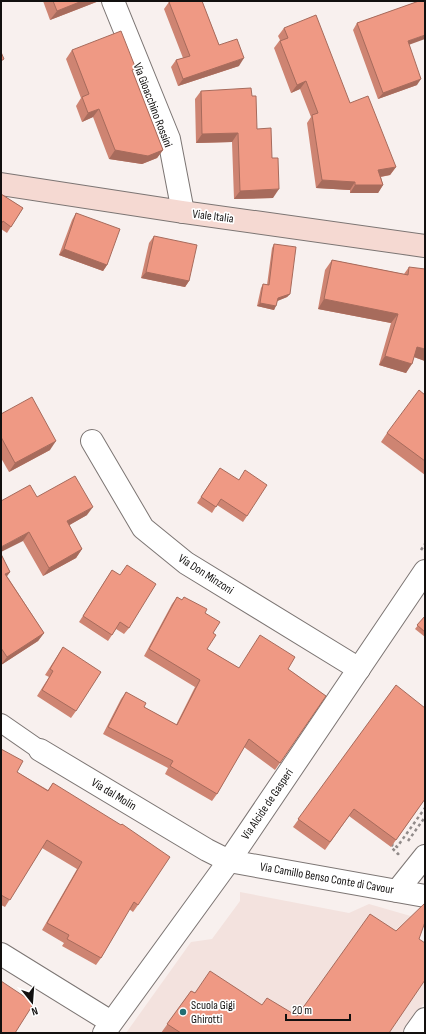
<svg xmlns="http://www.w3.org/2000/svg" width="426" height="1034" font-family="'Sofia Sans Condensed',sans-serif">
<rect width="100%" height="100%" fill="#f8f0ee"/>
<polygon fill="#f3e2de" points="240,892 349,913 369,904 414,917 413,948 425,956 425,1002 402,1033 126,1033 191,942 212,939 240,901"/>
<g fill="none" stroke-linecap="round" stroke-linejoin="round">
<defs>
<polyline id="pedestrian" points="1,723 40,750"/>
<g id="minor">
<polyline points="113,1 169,139 183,212"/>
<polyline points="92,441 143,528 186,563 359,669"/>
<polyline points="40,750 207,850 229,861 425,896"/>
<polyline points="397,891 425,856"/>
<polyline points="1,954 111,1022"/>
<polyline points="415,1033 425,1019"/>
</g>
<polyline id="tertiary" points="104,1033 229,861 425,571"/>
<polyline id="secondary" points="1,184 183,212 425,246"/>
</defs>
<use href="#pedestrian" stroke="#7c7573" stroke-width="20"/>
<use href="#minor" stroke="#7c7573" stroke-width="24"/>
<use href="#tertiary" stroke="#7c7573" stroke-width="24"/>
<use href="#secondary" stroke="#7c7573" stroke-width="24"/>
<g stroke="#918b8a" stroke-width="2.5" stroke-dasharray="3 3" stroke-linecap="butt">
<polyline points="421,550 425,544"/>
<polyline points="408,841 425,817"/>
<polyline points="399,853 398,854 391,847 393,844 397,847 425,808"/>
</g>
<use href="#pedestrian" stroke="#fff" stroke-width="18"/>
<use href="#minor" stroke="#fff" stroke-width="22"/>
<use href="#tertiary" stroke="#fff" stroke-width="22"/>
<use href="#secondary" stroke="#f5d9d2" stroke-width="22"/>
</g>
<g fill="#ce8472">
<polygon points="43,1 99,1 50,20"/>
<polygon points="169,1 202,1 219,45 239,66 178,86 171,67 176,60 183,58 164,9 169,2"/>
<polygon points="417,1 425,1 409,45 417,85 378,99 353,30 357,23 417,2"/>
<polygon points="284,28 350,103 396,167 390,175 381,177 383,185 378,193 350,193 350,190 316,188 307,123 311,117 300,89 291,93 274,48 280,40 278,36"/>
<polygon points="72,50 133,73 163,150 157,158 142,164 109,159 93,117 82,122 76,106 81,98 66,59"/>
<polygon points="201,91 252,96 257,129 273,198 234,199 232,142 196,143 195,99"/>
<polygon points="1,194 23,208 7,233 1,229"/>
<polygon points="76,213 107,265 103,271 59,255 72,220"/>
<polygon points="154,236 189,281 185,287 141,278 149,243"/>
<polygon points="274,244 290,294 287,297 277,301 274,310 257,306 261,288 263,284 267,285 272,248"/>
<polygon points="332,260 404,274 409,267 425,361 414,357 406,373 379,365 391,323 318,309 325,270"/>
<polygon points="425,395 425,475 381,442 387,433"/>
<polygon points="1,414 50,450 9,472 1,458"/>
<polygon points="216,474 247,516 243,522 217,505 212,513 197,503"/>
<polygon points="37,497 87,515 69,525 82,549 76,558 43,576 23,541"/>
<polygon points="1,554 10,572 7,576 44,633 38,641 1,665"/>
<polygon points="112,570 129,628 124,634 116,629 108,641 79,622"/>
<polygon points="177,597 205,613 213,633 207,649 239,668 288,669 326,696 275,770 244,747 217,794 212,801 165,774 168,768 103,734 121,699 126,692 144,707 176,725 195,687 144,656 172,604"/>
<polygon points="425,616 425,637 415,629"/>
<polygon points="63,647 76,711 71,718 37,696 49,677 45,675"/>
<polygon points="396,685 425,799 391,847 349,816 325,850 293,827"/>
<polygon points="1,749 17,772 48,790 53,783 138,905 133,912 129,909 101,958 96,965 62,946 64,943 42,930 77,869 42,848 5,907 1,905"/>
<polygon points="191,991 195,993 262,1005 297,1016 389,1033 161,1033"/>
</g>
<g fill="#a76b5c">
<polygon points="82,1 99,1 50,20 57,11"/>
<polygon points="425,35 425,39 403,47 408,41"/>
<polygon points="244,58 239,66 178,86 183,79"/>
<polygon points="421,79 417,85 378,99 383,93"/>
<polygon points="306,81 300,89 291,93 297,85"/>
<polygon points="99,109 93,117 82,122 88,113"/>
<polygon points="238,133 232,142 196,143 202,134"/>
<polygon points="115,150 163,150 157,158 142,164 109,159"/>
<polygon points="396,167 390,175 373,178 378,170"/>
<polygon points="322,180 355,182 350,190 316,188"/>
<polygon points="355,185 383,185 378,193 350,193"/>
<polygon points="279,189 273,198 234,199 240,191"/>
<polygon points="64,249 107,265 103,271 59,255"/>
<polygon points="146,272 189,281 185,287 141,278"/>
<polygon points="290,294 287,297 275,302 278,298"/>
<polygon points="324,299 398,314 391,323 318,309"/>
<polygon points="260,303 276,306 274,310 257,306"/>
<polygon points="417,347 425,349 425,361 411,356"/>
<polygon points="385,356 412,364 406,373 379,365"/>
<polygon points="56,441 50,450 9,472 15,463"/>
<polygon points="93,507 87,515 61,530 67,521"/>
<polygon points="29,532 23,541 1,552 1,547"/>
<polygon points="82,549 76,558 43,576 49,568"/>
<polygon points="10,572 4,580 5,574"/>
<polygon points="44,633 38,641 1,665 7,657"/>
</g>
<g fill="#ef9984" stroke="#a76b5c">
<polygon points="53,1 82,1 57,11"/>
<polygon points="171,1 202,1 219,45 237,39 244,58 183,79 176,60 190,56 169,2"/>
<polygon points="419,1 425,1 425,35 408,41 421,79 383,93 357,23"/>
<polygon points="316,15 350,103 368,96 396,167 378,170 383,185 355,185 355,182 322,180 312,115 318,113 306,81 297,85 280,41 288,38 284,28"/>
<polygon points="121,31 136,69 132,70 163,150 148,156 115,150 99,109 88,113 82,97 89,94 72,50"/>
<polygon points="1,52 4,59 1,61"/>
<polygon points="251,88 252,96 256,96 257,129 271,128 272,158 278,158 279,189 240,191 238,133 202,134 201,91"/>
<polygon points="1,194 23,208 11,227 3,221 1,224"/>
<polygon points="76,213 120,229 107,265 64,249"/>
<polygon points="154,236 197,245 189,281 146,272"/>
<polygon points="274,244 296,247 290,294 278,298 276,306 260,303 263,284 269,285"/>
<polygon points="332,260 408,275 409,267 425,269 425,349 417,347 412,364 385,356 398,314 324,299"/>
<polygon points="419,390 425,395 425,461 387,433"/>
<polygon points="32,397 56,441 15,463 1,437 1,414"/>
<polygon points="220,468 239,480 245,470 267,485 247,516 221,499 216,507 201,497"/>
<polygon points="75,476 93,507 67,521 82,549 49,568 29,532 1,547 1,501 30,485 37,497"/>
<polygon points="1,554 10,572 5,574 44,633 7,657 1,648"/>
<polygon points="127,565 156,584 129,628 120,622 112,635 83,616 112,570 120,575"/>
<polygon points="177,597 182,600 184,597 207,609 205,613 220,622 213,633 216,635 207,649 239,668 260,635 295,657 288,669 326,696 280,763 249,739 217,794 170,766 173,761 108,727 126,692 146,703 144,707 177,725 200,680 149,649"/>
<polygon points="425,616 425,632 417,625"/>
<polygon points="63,647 101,672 76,711 42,690 53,671 50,669"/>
<polygon points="396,685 425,708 425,799 396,840 354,809 330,842 298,819"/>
<polygon points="1,749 23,761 17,772 48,791 53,783 121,825 122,824 170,857 138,905 134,902 101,958 67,939 69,935 47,923 82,862 47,840 10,900 1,895"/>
<polygon points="425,903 425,922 419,939 425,943 425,980 389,1033 181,1033 167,1024 191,991 195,993 210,971 262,1005 267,998 297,1016 370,914 396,931"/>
<polygon points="1,981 34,1003 15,1033 1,1033"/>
</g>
<circle fill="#236e73" stroke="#fff" stroke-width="1.5" cx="183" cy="1012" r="4"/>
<g text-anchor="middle" stroke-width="3.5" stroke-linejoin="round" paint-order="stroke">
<g font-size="12" fill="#12100f" stroke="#fff">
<text transform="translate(153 105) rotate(69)" y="4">Via Gioacchino Rossini</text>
<text transform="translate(213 216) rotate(7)" y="4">Viale Italia</text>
<text transform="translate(206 574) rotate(33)" y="4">Via Don Minzoni</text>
<text transform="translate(114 794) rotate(31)" y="4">Via dal Molin</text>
<text transform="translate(267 804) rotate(-56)" y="4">Via Alcide de Gasperi</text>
<text transform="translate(327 878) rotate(10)" y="4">Via Camillo Benso Conte di Cavour</text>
</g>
<g font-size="12" fill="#12100f" stroke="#fff" text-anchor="start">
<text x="191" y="1009">Scuola Gigi<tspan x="191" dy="14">Ghirotti</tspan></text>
</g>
</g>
<rect width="426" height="1034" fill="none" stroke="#12100f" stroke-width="4"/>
<g transform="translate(32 1002) rotate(163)" stroke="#ffffff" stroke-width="3" paint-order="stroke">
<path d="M0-3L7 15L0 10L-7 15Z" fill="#12100f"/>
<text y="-6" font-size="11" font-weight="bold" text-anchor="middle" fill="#12100f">N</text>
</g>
<path d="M286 1014v6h64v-6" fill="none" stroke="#12100f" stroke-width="2"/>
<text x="292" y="1014" font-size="12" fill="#12100f" stroke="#ffffff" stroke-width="3" paint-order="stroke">20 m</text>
</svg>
